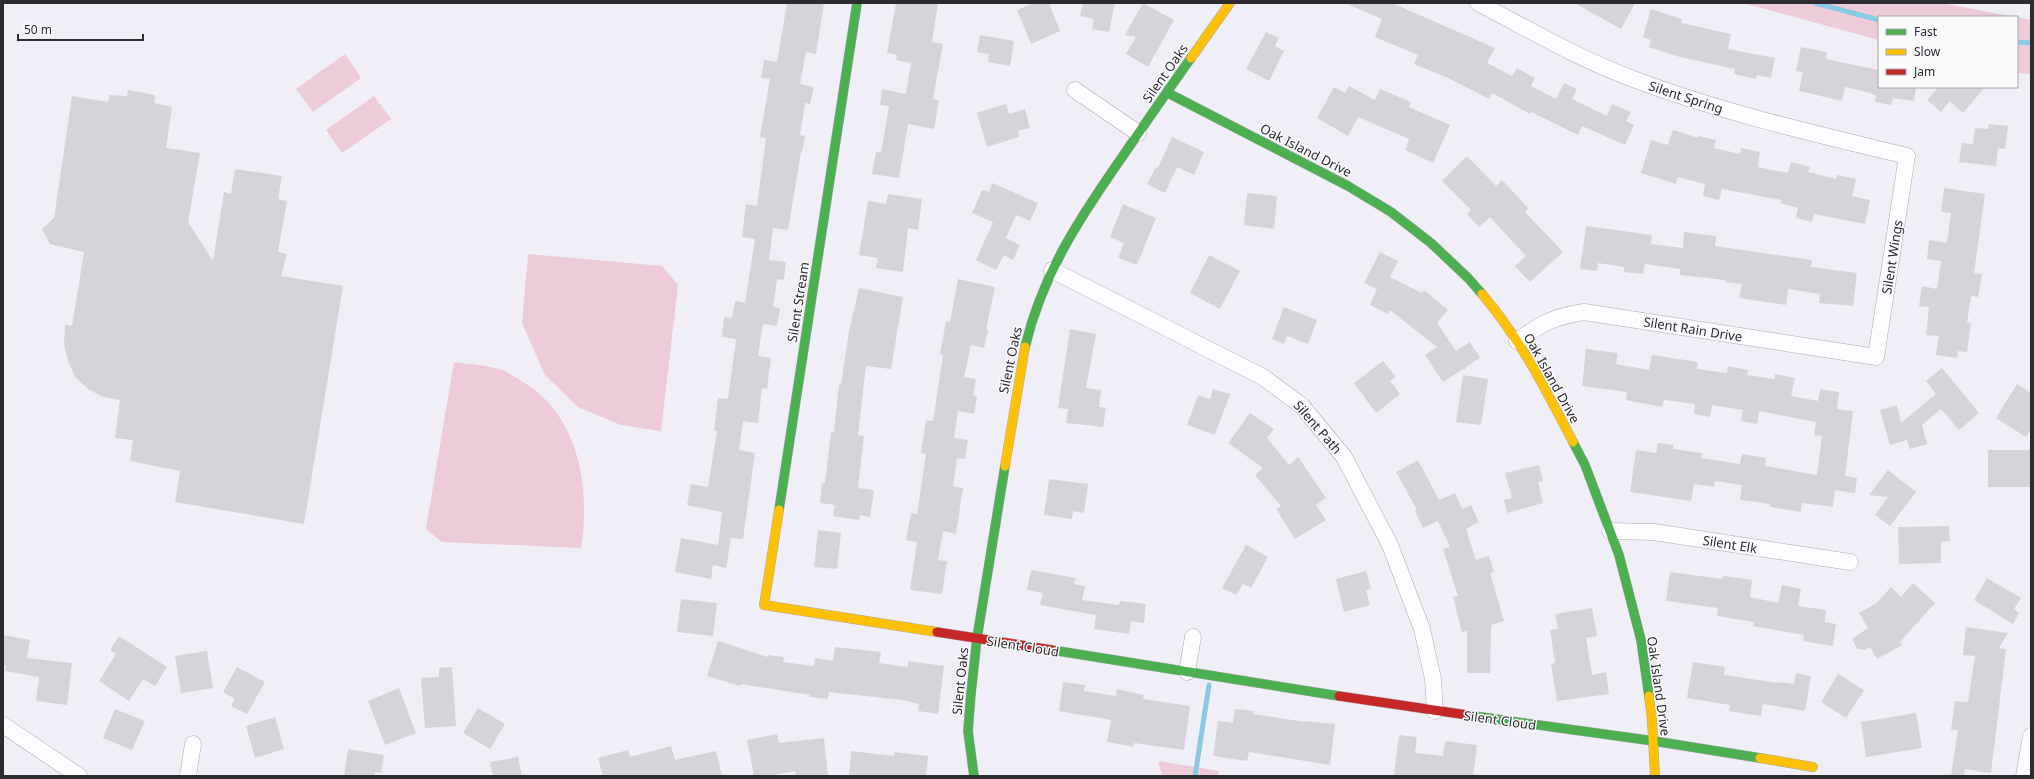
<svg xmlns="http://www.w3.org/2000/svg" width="2034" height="779" font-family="'Noto Sans',sans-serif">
<rect width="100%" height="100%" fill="#f0eef6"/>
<g fill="#eecbd9">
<polygon points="1743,3 1942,3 2015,17 1879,17 1879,40"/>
<polygon points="2017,17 2031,20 2031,74 2017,73"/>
<polygon points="345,54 361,78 313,112 296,89"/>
<polygon points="374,96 391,119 342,153 326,130"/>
<polygon points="528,254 662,266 678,285 661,431 621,425 578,407 545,375 522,323"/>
<path d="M454,362C468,364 484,365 499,369C506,371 513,376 520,380C579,413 591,488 581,548L442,542L426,529Z"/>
<polygon points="1158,761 1219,771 1218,776 1162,776"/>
</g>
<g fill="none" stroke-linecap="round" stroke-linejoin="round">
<g stroke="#8ac9e4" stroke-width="5">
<polyline points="1815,3 1879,20"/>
<polyline points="2017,42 2031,43"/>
<polyline points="1195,776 1209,685"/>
</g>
</g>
<g fill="#d7d4d9">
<polygon points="787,3 824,3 816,54 806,52 800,84 814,87 810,104 805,103 800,135 805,136 802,152 801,152 788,230 773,228 769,260 786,262 784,280 777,279 773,307 780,308 777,326 763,324 758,356 771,358 767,389 762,388 758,423 743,421 739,450 755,453 743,539 731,538 726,568 713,565 711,579 675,572 681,538 718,545 722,512 687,505 691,484 708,487 717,431 714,431 718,398 728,399 736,339 722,337 724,317 732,318 735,301 745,303 755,239 742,237 746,204 757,206 766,138 760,137 770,79 761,78 764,60 777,62"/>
<polygon points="896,3 938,3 932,42 943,44 933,99 939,100 934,129 908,124 899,178 872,174 876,152 881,153 889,106 880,105 882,89 906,94 911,63 896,60 897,55 887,53"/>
<polygon points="1034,3 1049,3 1060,31 1031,44 1017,10"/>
<polygon points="1083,3 1115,3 1109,32 1092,29 1094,19 1080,16"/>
<polygon points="1143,3 1174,20 1148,67 1126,54 1136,37 1125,35"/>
<polygon points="1345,3 1392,3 1495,48 1487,63 1512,76 1517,68 1535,78 1531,86 1556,99 1564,83 1577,89 1572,99 1607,116 1612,104 1631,112 1626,121 1634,125 1625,145 1582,126 1578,135 1531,112 1530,114 1492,93 1489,99 1448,78 1414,64 1418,55 1375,37 1382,19"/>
<polygon points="1574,3 1635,3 1621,29"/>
<polygon points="1651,9 1682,19 1681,23 1731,34 1728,49 1775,58 1771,78 1757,75 1756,79 1734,74 1735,69 1680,57 1649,47 1651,40 1643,37"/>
<polygon points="1266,32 1279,38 1275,46 1284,51 1269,81 1246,69"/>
<polygon points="980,35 1014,41 1010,66 988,62 989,54 977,52"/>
<polygon points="1801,47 1827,52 1826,59 1879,70 1879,87 1916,87 1914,101 1893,98 1891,105 1875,102 1876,95 1871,94 1871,93 1845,87 1842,101 1799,91 1803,72 1796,71"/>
<polygon points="1349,86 1375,100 1380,89 1411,102 1409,107 1450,125 1433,163 1405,150 1409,139 1358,117 1348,136 1317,118 1334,87 1345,93"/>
<polygon points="1934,87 1985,87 1963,113 1950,101 1941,112 1927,100 1937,89"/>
<polygon points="128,90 155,95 154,103 172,107 166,148 200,153 188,222 213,261 224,192 231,194 235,169 282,176 278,199 287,201 278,252 287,254 281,276 343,286 304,524 175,502 180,471 130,461 133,440 115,438 120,400 103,397 88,389 75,377 68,361 64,344 65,325 72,326 84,252 50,244 42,229 54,218 72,96 108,102 110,95 127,96"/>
<polygon points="1006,104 1009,114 1025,109 1030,128 1018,131 1019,137 987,147 977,113"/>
<polygon points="1989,124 2008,126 2005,149 1998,148 1996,166 1959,162 1962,143 1973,144 1975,128 1988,129"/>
<polygon points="1673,130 1698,138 1698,136 1716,140 1714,148 1740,154 1741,148 1760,152 1758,167 1788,173 1791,162 1810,167 1808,172 1836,179 1837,175 1856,179 1852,196 1870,200 1865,224 1814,214 1812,222 1796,218 1798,208 1780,203 1781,200 1722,189 1719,200 1703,196 1705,184 1678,177 1676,184 1641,173 1651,140 1668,145"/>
<polygon points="1172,137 1204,152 1194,175 1177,167 1165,193 1147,184 1156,167 1158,168"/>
<polygon points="1467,156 1496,186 1502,180 1528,208 1525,212 1563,252 1530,282 1515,266 1526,256 1515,244 1490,217 1479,227 1467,214 1471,210 1442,181"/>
<polygon points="992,183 1038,203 1030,221 1016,215 1006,238 1020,245 1013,260 1004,255 996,270 976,260 993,222 972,213 982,190 989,192"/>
<polygon points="1944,188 1985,194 1974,273 1982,274 1978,297 1971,296 1967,323 1971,323 1967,352 1958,351 1957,358 1936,355 1939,336 1926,335 1929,307 1919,306 1922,286 1937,289 1941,261 1927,259 1929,240 1947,243 1951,213 1941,212"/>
<polygon points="1247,193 1277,196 1274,229 1244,225"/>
<polygon points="888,194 922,199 918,230 908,228 903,272 876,268 878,258 859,255 868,201 886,204"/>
<polygon points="1123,204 1156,218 1137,265 1118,258 1124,243 1110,237"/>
<polygon points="1586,226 1652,235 1651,244 1683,248 1684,232 1716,236 1715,246 1812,260 1811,267 1857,273 1853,306 1819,303 1820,294 1788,289 1786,305 1739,298 1742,284 1725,282 1725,280 1680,275 1680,269 1645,264 1643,274 1624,272 1624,267 1598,263 1597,271 1580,269"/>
<polygon points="1380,252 1398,261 1390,277 1422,293 1424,290 1448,310 1437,323 1456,351 1470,342 1480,358 1466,367 1465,370 1463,369 1443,382 1425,355 1437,347 1390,310 1388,314 1370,305 1377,289 1364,283"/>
<polygon points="1209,255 1240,271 1220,309 1190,293"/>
<polygon points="958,279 995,287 986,329 988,330 984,348 971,345 964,377 976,379 973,395 977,396 974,414 958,411 954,438 968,440 965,459 957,458 953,486 963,488 956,534 943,531 938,560 947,561 942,594 910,590 917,542 906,540 911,513 917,514 926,454 921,453 926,420 933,421 943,355 940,354 946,321 950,322"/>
<polygon points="859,288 903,297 891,369 866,366 858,435 864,436 858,488 874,490 870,517 860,515 859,520 833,516 835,505 820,503 822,483 825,483 831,432 834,432 839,384 841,385 849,331"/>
<polygon points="1284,307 1317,320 1308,344 1287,336 1284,344 1272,339"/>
<polygon points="1070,329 1096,334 1086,388 1101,390 1099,407 1106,408 1103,427 1066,423 1068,409 1058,408"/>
<polygon points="1586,349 1618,353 1616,364 1649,370 1652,355 1698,362 1697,369 1727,373 1728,366 1748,370 1747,375 1774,379 1775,374 1795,378 1791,396 1818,401 1820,389 1839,392 1837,409 1853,411 1845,476 1857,478 1855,493 1835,490 1833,507 1802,503 1801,512 1770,507 1770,504 1740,500 1742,485 1715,481 1714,487 1694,484 1691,501 1630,492 1636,450 1656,453 1658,443 1674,445 1673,449 1702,453 1701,458 1740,464 1742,454 1766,458 1765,466 1817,475 1822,436 1814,435 1816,422 1759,411 1757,424 1741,421 1743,410 1712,405 1710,417 1694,414 1695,404 1664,400 1662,407 1626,400 1627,392 1582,386"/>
<polygon points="1383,361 1396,377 1390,381 1400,394 1376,413 1354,383"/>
<polygon points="1942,368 1979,413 1959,430 1941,409 1922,425 1927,444 1910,449 1907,440 1890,445 1880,410 1897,405 1901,423 1936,394 1926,381"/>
<polygon points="1463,375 1488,379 1481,425 1456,422"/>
<polygon points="2017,384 2031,393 2031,429 2026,437 1996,418"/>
<polygon points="1213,389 1230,394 1215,435 1187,425 1198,395 1210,399"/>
<polygon points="1250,413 1274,429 1267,438 1289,465 1298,457 1326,498 1316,505 1326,520 1295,539 1276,509 1281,506 1255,475 1263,468 1228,443"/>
<rect x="1988" y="450" width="43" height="37"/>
<polygon points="1418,460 1439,500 1455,493 1462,509 1471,505 1479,522 1466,529 1476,560 1489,556 1494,572 1490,573 1504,621 1491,625 1490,673 1467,673 1467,631 1462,632 1453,597 1458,596 1443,549 1450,547 1438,521 1423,528 1415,511 1417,510 1396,472"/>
<polygon points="1539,465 1543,481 1538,482 1543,503 1507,513 1504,500 1512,498 1505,473"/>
<polygon points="1888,470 1916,492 1890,526 1875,515 1888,497 1869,495"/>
<polygon points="1049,479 1088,484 1084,513 1073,511 1072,519 1044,515"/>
<polygon points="1949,526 1950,541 1941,542 1941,563 1899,564 1898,527"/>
<polygon points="818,530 841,533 837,569 814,567"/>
<polygon points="1246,545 1268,557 1251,588 1243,584 1236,595 1222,588"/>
<polygon points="1031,570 1076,578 1074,584 1085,586 1082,600 1119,605 1120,601 1146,604 1144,623 1131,621 1129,634 1094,629 1096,615 1040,605 1043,593 1027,590"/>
<polygon points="1366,571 1371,589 1366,590 1370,605 1344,612 1336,579"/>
<polygon points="1670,572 1722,579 1723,576 1752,580 1750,597 1778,603 1782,585 1801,589 1798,606 1826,610 1825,622 1836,624 1833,646 1803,641 1804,635 1753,626 1754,622 1717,616 1718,608 1666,601"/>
<polygon points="1987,578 2021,598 2014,609 2019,613 2013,624 1974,600"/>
<polygon points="1913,583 1935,603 1900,642 1902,645 1877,659 1870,647 1865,650 1857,649 1852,639 1868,628 1859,613 1877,603 1891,587 1901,597"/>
<polygon points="681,599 717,603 713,636 677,632"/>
<polygon points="1592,608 1597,636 1586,638 1592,675 1606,672 1609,694 1557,701 1551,664 1555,663 1550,630 1558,629 1555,614"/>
<polygon points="1966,627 2008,633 1999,648 2006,649 1991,773 1965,769 1964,776 1951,776 1958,730 1951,730 1955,701 1968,702 1975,656 1963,655"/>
<polygon points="3,635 30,640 27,658 72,663 67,705 36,701 39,677 5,671 6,666 3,666"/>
<polygon points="119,636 167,667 155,686 143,679 129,701 99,681 116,654 110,650"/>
<polygon points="718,641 768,657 768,655 784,657 783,662 814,666 815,658 833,661 835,647 881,652 879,663 908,667 908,661 944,666 938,714 918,711 919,704 903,700 829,692 828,699 809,697 810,695 741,684 740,686 707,676"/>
<polygon points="207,651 213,688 181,693 175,656"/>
<polygon points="1693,662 1725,667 1724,675 1779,683 1779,682 1794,684 1796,673 1811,676 1805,711 1763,704 1761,716 1729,711 1730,705 1687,698"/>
<polygon points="237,667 265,682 247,714 231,706 235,699 223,692"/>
<polygon points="452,667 456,726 425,728 421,678 439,677 439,668"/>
<polygon points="1838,674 1864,690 1846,718 1821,702"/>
<polygon points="1063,682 1085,685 1084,691 1116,696 1117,689 1144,695 1143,699 1190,706 1184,750 1134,743 1134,747 1107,742 1111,720 1059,711"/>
<polygon points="399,688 416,733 385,745 368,701"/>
<polygon points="478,708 505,724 490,749 463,733"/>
<polygon points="115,709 145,721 132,750 103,738"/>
<polygon points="1235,709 1254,711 1253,714 1305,722 1305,721 1335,724 1330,765 1249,752 1247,761 1213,756 1218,721 1233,723"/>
<polygon points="1916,713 1922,748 1866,757 1861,722"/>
<polygon points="275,717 284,749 255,758 246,726"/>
<polygon points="777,734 779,743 824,738 828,776 796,776 795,771 769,776 754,776 747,740"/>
<polygon points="1399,735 1417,737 1415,753 1443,756 1445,741 1477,745 1473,776 1394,776"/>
<polygon points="671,746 675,760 716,751 722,776 603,776 598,758 628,750 630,757"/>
<polygon points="348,749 384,755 381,773 375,772 375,776 344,776"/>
<polygon points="851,751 894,756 894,752 928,756 926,776 849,776"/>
<polygon points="518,757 522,776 493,776 490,762"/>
</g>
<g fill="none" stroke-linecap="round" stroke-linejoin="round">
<defs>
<g id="street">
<path d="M1478,3C1530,30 1581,60 1636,80C1724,113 1816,134 1907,156L1876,357L1584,312C1552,317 1543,323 1517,341"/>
<polyline points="1075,90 1138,133"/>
<polyline points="1052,270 1263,377 1302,406 1344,457 1390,545 1422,629 1433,679 1435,711"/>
<polyline points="1610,531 1654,532 1850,562"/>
<polyline points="1187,672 1193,637"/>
<polyline points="3,725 79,776"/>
<polyline points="188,776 193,744"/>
<polyline points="2024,776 2031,736"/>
</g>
<g id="fast">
<polyline points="1168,93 1348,186 1391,212 1431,243 1468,278 1482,294"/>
<path d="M1025,347C1042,276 1077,222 1118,163C1142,128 1166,93 1191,58"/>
<polyline points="1573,442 1585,465 1619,555 1641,640 1649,696"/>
<polyline points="779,510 857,3"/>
<polyline points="1052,650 1339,696"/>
<polyline points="1474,716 1654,741 1760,758"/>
<polyline points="974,776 968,731 971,693 977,638 1005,466"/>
</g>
<g id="slow">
<polyline points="1191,58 1230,3"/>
<path d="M1482,294C1521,340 1545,388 1573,442"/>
<polyline points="1005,466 1025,347"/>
<polyline points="779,510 764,605 937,632"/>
<polyline points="1649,696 1652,720 1655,776"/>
<polyline points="1760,758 1813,767"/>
</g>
<g id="jam">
<polyline points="937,632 1052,650"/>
<polyline points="1339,696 1474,716"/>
</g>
</defs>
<use href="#street" stroke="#aba9b0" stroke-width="17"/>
<use href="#fast" stroke="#aba9b0" stroke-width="10"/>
<use href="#slow" stroke="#aba9b0" stroke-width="10"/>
<use href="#jam" stroke="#aba9b0" stroke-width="10"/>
<use href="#street" stroke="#fdfcfe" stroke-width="16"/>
<use href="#fast" stroke="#4caf50" stroke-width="9"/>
<use href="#slow" stroke="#ffc107" stroke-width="9"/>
<use href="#jam" stroke="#c62828" stroke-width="9"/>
</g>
<g text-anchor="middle" stroke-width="3" stroke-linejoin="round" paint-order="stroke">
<g font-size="13" fill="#2c2b30" stroke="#fafafd">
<text transform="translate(1165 73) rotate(-55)" y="5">Silent Oaks</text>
<text transform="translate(1686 97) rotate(18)" y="5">Silent Spring</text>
<text transform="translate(1306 150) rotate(27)" y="5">Oak Island Drive</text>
<text transform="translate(1892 257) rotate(-81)" y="5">Silent Wings</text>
<text transform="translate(798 302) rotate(-81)" y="5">Silent Stream</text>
<text transform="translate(1693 329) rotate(9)" y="5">Silent Rain Drive</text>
<text transform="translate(1010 360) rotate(-78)" y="5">Silent Oaks</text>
<text transform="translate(1552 378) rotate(61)" y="5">Oak Island Drive</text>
<text transform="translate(1318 427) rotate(49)" y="5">Silent Path</text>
<text transform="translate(1730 544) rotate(9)" y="5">Silent Elk</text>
<text transform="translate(1023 646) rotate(9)" y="5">Silent Cloud</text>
<text transform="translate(960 681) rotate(-84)" y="5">Silent Oaks</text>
<text transform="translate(1659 686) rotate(82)" y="5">Oak Island Drive</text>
<text transform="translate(1500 720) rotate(8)" y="5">Silent Cloud</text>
</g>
</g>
<rect width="2034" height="779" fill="none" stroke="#2c2b30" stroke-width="8"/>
<rect x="1878" y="16" width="140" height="72" fill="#fafafd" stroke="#a8a7ab"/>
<rect x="1886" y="29" width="20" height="6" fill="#4caf50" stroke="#a8a7ab"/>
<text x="1914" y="36" font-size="12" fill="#2c2b30">Fast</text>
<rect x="1886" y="49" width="20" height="6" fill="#ffc107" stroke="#a8a7ab"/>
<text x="1914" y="56" font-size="12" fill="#2c2b30">Slow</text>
<rect x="1886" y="69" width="20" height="6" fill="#c62828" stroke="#a8a7ab"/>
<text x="1914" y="76" font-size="12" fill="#2c2b30">Jam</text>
<path d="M18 34v6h125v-6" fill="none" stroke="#2c2b30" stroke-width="2"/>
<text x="24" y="34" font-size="12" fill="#2c2b30" stroke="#fafafd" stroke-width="3" paint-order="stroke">50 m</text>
</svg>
